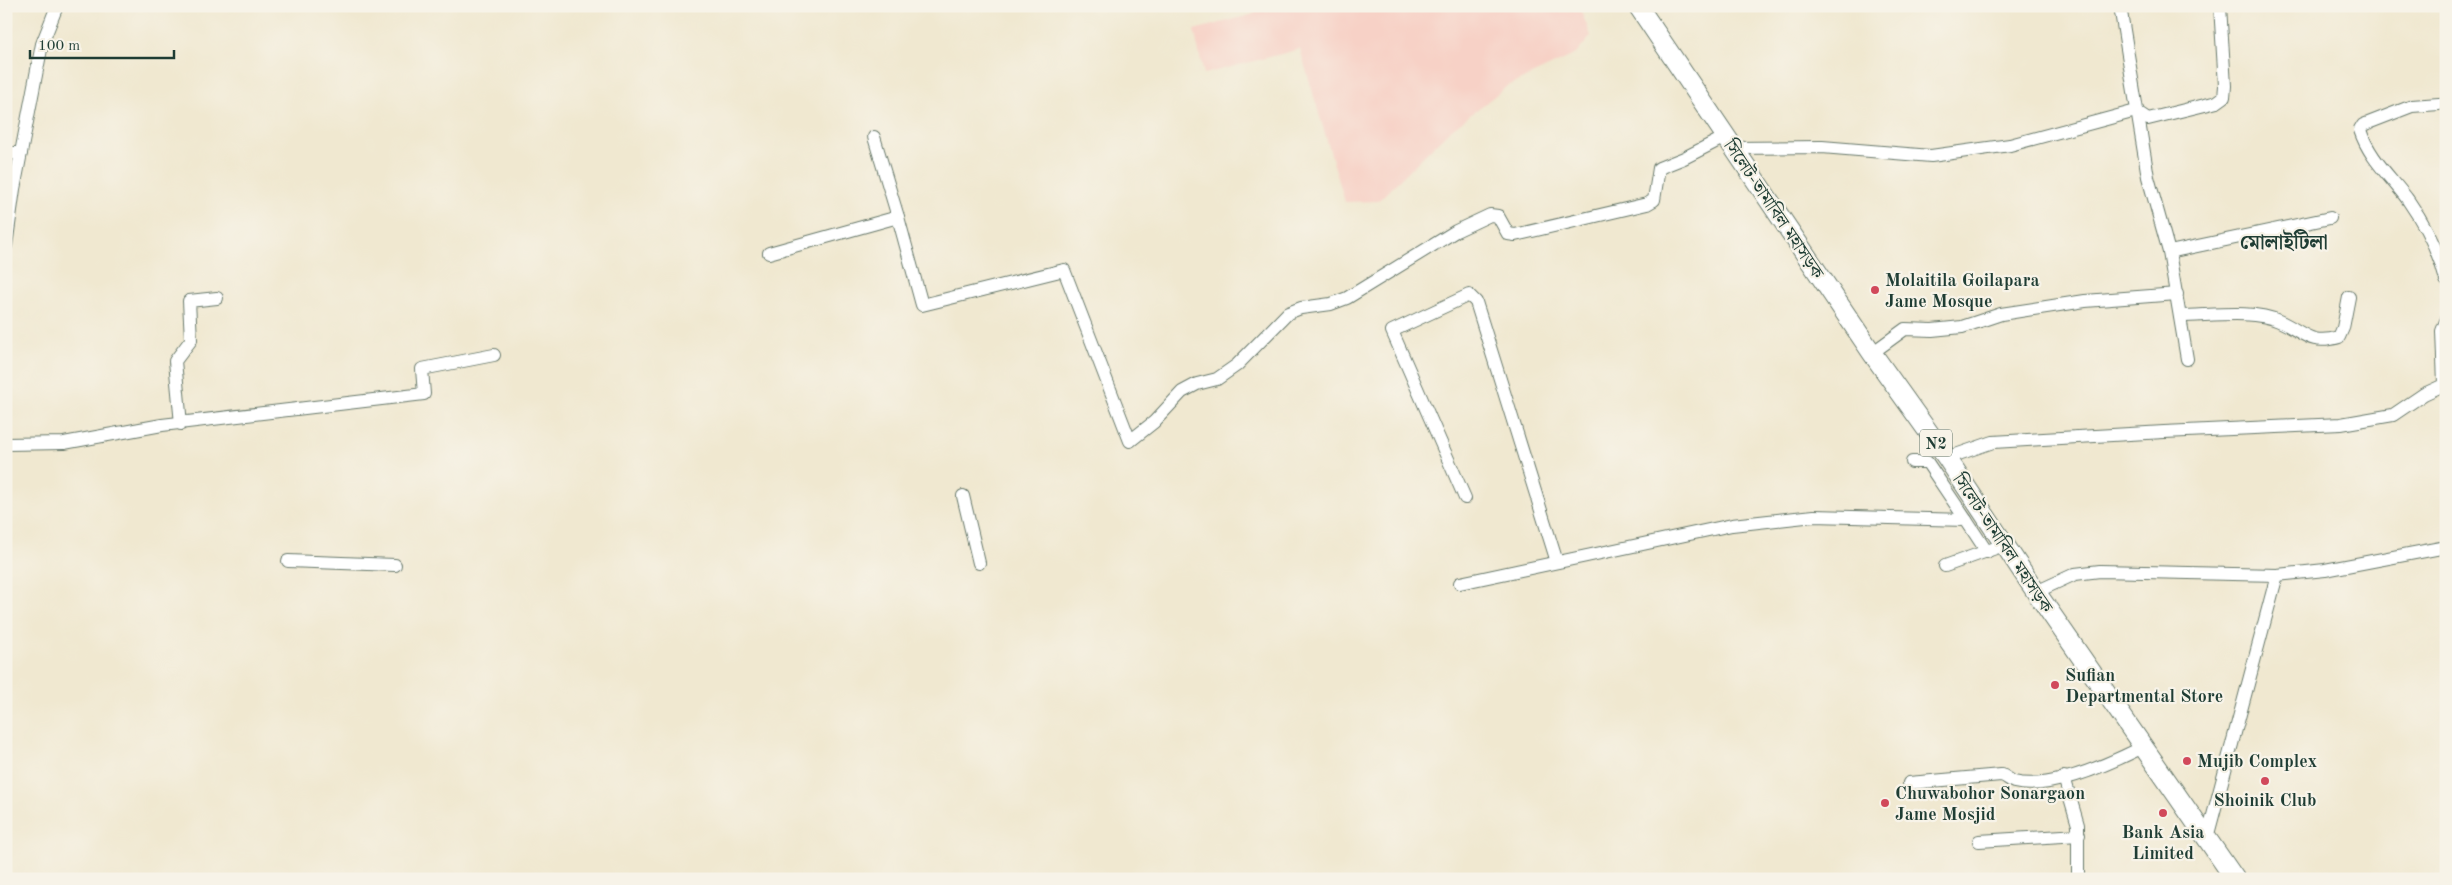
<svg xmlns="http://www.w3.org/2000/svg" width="2452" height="885" font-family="'Old Standard TT','Noto Serif Bengali',serif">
<rect width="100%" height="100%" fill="#f7f3e8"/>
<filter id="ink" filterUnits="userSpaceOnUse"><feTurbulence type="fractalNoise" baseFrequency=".02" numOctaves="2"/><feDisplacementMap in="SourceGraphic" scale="10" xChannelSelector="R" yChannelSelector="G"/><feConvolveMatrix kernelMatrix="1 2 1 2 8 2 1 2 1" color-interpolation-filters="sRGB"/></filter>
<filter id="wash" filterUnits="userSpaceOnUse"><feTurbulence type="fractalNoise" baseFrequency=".0096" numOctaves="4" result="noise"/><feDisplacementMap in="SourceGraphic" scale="20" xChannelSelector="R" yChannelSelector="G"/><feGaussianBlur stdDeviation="1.12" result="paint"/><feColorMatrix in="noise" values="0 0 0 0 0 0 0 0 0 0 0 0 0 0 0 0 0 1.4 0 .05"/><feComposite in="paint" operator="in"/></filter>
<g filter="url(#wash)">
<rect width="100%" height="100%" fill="#f0e8d0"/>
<polygon fill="#f7d1c6" points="1252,6 1579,6 1591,36 1576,54 1506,87 1448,132 1378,201 1345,202 1300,49 1204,74 1194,30 1254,14"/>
</g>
<g filter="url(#ink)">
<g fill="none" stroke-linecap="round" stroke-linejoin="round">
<defs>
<g id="minor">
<polyline points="2120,6 2148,177 2169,252 2187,359"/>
<path d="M2439,104L2412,106L2363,125L2360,130C2369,158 2391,177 2408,200C2424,223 2439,252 2446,280"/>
<polyline points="874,137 898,217"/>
<polyline points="1732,148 1822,147 1931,156 2010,145 2136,111 2148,119 2217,102 2224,97 2225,86 2220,6"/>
<polyline points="6,153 21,153"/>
<polyline points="6,246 14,189 42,44 57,6"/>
<polyline points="2169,252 2330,218"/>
<polyline points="769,253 898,217 922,305 1064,270 1130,441 1154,422 1182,392 1197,384 1217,379 1237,365 1288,313 1301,308 1331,304 1347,298 1456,231 1490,215 1498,216 1508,234 1515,235 1647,204 1654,200 1659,168 1684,158 1725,137"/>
<path d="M2180,316C2209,316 2253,309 2279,321C2304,332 2310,346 2339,337L2343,328L2349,297"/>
<polyline points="1872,353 1905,329 1932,330 1962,327 2001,314 2085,301 2177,294"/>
<polyline points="2444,384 2442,331 2446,321"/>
<polyline points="181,424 175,361 191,340 189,301 217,298"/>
<polyline points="6,444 64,443 162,425 424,394 422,369 494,355"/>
<polyline points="1947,458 1993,442 2164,432 2341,424 2393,415 2424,394 2446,384"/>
<polyline points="1912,462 1927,462 1966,520"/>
<polyline points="963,496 979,563"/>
<polyline points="1465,498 1392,331 1469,295 1476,302 1557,562"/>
<polyline points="288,561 395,565"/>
<polyline points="1945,566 2004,545"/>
<polyline points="1460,583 1732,525 1814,516 1966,520 1987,552"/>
<polyline points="2036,592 2075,574 2100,571 2277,575 2325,570 2446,547"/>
<polyline points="2064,777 2078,825 2078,879"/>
<path d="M1909,783L2001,775C2006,776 2009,780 2014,782C2050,791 2111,763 2143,747"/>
<polyline points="2207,838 2277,575"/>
<polyline points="1979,841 2079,835"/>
</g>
<polyline id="highway" points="1638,6 1872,353 1947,458 2036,592 2235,879"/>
</defs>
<use href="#minor" stroke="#68796b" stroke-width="14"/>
<use href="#highway" stroke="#68796b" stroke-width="21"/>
<use href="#minor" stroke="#fff" stroke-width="12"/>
<use href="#highway" stroke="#fff" stroke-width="19"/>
</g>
</g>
<g fill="#d1495b" stroke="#f7f3e8" stroke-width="2">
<circle cx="1875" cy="290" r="5"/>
<circle cx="2055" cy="685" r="5"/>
<circle cx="2187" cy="761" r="5"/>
<circle cx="2265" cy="781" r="5"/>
<circle cx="1885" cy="803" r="5"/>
<circle cx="2163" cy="813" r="5"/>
</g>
<g text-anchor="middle" stroke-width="4.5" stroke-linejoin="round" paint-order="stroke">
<rect fill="#f7f3e8" stroke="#60746a" stroke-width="1" x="1920" y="429.5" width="32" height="27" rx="4"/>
<g font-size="16" font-weight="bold" fill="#1f3d34">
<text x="1936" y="449">N2</text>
</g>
<g font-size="18" fill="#1f3d34" stroke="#f7f3e8">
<text transform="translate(1774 209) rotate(56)" y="6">সিলেট-তামাবিল মহাসড়ক</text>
<text transform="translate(2003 543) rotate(56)" y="6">সিলেট-তামাবিল মহাসড়ক</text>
</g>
<g font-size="18" font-weight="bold" fill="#1f3d34" stroke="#f7f3e8" text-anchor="start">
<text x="1885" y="286">Molaitila Goilapara<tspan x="1885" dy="21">Jame Mosque</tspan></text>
<text x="2065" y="681">Sufian<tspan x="2065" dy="21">Departmental Store</tspan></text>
<text x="2197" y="767">Mujib Complex</text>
<text x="1895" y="799">Chuwabohor Sonargaon<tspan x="1895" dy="21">Jame Mosjid</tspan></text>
<text x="2265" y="806" text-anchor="middle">Shoinik Club</text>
<text x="2163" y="838" text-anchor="middle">Bank Asia<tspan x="2163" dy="21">Limited</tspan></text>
</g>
<g font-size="20" font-weight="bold" fill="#1f3d34" stroke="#f7f3e8">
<text x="2284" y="249">মোলাইটিলা</text>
</g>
</g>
<rect width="2452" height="885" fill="none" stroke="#f7f3e8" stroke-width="25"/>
<path d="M30 50v8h144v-8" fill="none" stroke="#1f3d34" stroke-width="2.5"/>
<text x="38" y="50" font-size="15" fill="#1f3d34" stroke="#f7f3e8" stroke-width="4" paint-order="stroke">100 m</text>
</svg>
